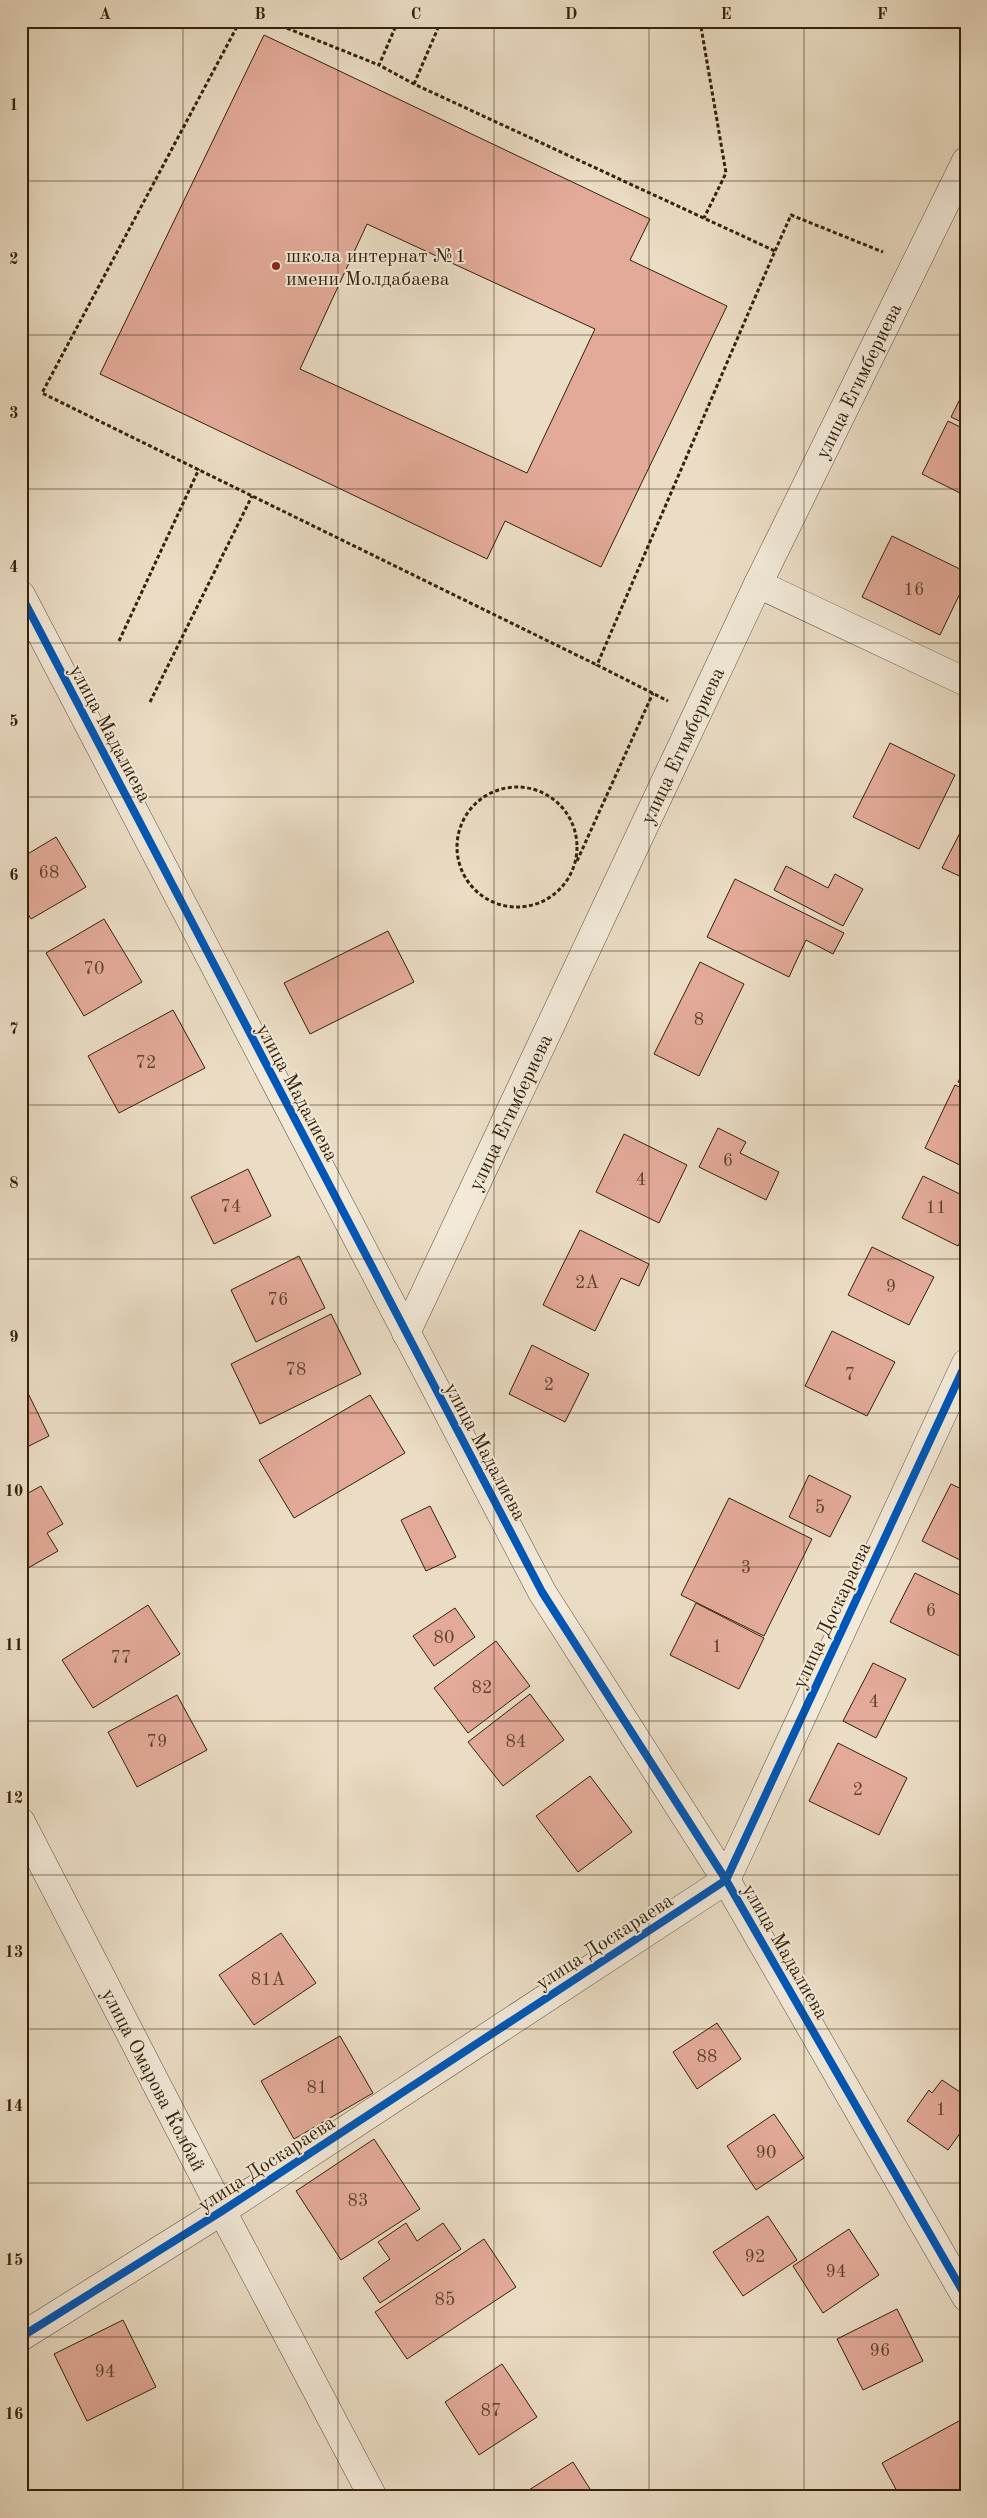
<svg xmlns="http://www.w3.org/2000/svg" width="987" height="2518" font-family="'Old Standard TT',serif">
<rect width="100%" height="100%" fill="#ebddc5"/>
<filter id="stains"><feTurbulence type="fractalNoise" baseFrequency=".004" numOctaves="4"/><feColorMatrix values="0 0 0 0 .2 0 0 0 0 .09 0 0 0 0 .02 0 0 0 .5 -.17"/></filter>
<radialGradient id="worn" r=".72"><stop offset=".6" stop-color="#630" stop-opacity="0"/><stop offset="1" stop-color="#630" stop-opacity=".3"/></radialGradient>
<g fill="#e3aa99" stroke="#342208" fill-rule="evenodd">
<path d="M264,35L650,219L630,260L727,306L601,567L505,521L487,559L100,374ZM367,224L595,329L527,473L300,369Z"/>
<polygon points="966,387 966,424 951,417"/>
<polygon points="948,421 966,430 966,496 922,474"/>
<polygon points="892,536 966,572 966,581 940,635 862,597"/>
<polygon points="890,743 955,775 919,849 853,817"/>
<polygon points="966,821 966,879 942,868"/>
<polygon points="56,837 86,887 31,919 21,903 21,858"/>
<polygon points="786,866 828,888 835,874 863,889 843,926 774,890"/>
<polygon points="735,879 844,933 833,954 806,940 789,977 707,937"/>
<polygon points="104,919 142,982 84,1016 46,953"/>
<polygon points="388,931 414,982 310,1034 284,983"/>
<polygon points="700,962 744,984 699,1076 654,1054"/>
<polygon points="173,1010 205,1068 119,1113 88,1056"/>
<polygon points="966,1066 966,1086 958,1082"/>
<polygon points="955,1085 966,1090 966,1168 925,1148"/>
<polygon points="718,1128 746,1142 740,1153 779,1172 766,1200 699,1167"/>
<polygon points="624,1134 687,1165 659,1223 596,1192"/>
<polygon points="248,1169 271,1216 214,1244 191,1197"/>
<polygon points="923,1176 966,1197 966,1231 958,1246 902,1218"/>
<polygon points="580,1230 649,1264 639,1286 621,1278 595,1331 543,1305"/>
<polygon points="872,1247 934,1277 909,1325 848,1295"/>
<polygon points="299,1256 325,1308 256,1342 231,1290"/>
<polygon points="331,1314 361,1374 260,1424 231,1364"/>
<polygon points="832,1331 895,1362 867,1416 805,1386"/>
<polygon points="532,1345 589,1374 565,1422 509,1394"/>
<polygon points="24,1385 49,1436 21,1450 21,1386"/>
<polygon points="370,1395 405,1453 294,1518 259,1460"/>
<polygon points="809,1475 851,1496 830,1537 789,1517"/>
<polygon points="951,1484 966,1491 966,1563 922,1541"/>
<polygon points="41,1486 63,1524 47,1533 58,1551 21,1572 21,1497"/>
<polygon points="729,1498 812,1539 764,1636 681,1595"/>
<polygon points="430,1506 456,1557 426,1571 401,1520"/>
<polygon points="915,1573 966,1598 966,1659 890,1622"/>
<polygon points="696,1603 764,1638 739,1689 670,1655"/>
<polygon points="148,1605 180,1654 93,1708 62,1660"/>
<polygon points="455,1608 475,1637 434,1666 413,1636"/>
<polygon points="496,1641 530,1686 468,1733 434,1688"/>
<polygon points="873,1663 906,1679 876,1738 843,1721"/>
<polygon points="530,1694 564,1740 503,1786 468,1742"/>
<polygon points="177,1695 207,1750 137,1787 108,1732"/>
<polygon points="838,1743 907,1778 879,1835 809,1801"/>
<polygon points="590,1776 632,1832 578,1872 536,1816"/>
<polygon points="281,1933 316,1983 254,2025 219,1975"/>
<polygon points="717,2023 741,2059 697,2089 673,2052"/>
<polygon points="340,2036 373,2093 294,2139 261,2081"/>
<polygon points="942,2080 966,2096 966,2125 948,2150 907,2121 929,2090 932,2093"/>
<polygon points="774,2114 804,2158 756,2190 727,2146"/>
<polygon points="374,2139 420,2209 341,2260 296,2191"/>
<polygon points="768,2216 797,2260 743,2296 713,2252"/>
<polygon points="406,2223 417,2241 443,2223 461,2249 380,2303 363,2278 390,2259 378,2242"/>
<polygon points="849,2229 879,2275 823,2313 793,2266"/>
<polygon points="484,2239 516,2287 407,2359 375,2312"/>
<polygon points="897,2309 923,2361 863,2390 837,2339"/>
<polygon points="123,2320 156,2387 87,2421 54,2354"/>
<polygon points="502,2364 537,2417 479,2455 445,2402"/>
<polygon points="959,2421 966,2434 966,2487 949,2497 900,2497 882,2463"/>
<polygon points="573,2462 595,2497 518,2497"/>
<polygon points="207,2490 211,2497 193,2497"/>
</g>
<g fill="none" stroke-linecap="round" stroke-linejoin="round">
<defs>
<g id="minor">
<polyline points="758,584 966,682"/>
<polyline points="21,595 542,1592 726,1880 966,2297"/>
<path id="s1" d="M406,1333L758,584L966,161"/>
<path id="s2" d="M21,1822L222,2211L373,2497"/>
<polyline points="21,2337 222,2211 726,1880 966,1363"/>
</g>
</defs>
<use href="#minor" stroke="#625137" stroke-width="29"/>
<g stroke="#342208" stroke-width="3" stroke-dasharray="4 2.5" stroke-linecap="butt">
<polyline points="240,21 42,393 597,665"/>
<polyline points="269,21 379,65"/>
<polyline points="398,21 379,65 414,84 775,251 597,665 668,701"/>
<polyline points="700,21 726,173 704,218"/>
<polyline points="414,84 441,21"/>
<polyline points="775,251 791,215 883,252"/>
<polyline points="119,641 199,469"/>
<polyline points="150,702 252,496"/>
<circle cx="517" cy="847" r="60"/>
<polyline points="577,861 653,693"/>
</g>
<use href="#minor" stroke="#f2e9d9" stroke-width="28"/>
<defs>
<g id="cycleway">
<polyline points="21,595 542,1592 726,1880 966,2297"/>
<polyline points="21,2337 222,2211 726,1880 966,1363"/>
</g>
</defs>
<use href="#cycleway" stroke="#f2e9d9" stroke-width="11"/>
<use href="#cycleway" stroke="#0057b8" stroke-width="8"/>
</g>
<path fill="none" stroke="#342208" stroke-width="1" stroke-opacity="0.55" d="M183,21V2497M338,21V2497M494,21V2497M649,21V2497M804,21V2497M21,181H966M21,335H966M21,489H966M21,643H966M21,797H966M21,951H966M21,1105H966M21,1259H966M21,1413H966M21,1567H966M21,1721H966M21,1875H966M21,2029H966M21,2183H966M21,2337H966"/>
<circle fill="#8f2418" stroke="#f2e9d9" stroke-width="2" cx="276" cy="266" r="5"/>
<g text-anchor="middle" stroke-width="4" stroke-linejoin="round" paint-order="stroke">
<g font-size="18" fill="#60442c">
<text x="914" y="595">16</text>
<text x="49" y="878">68</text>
<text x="94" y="974">70</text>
<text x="699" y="1025">8</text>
<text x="146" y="1068">72</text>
<text x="728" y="1166">6</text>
<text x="641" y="1185">4</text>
<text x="231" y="1212">74</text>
<text x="936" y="1213">11</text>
<text x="587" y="1288">2А</text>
<text x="891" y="1292">9</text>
<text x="278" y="1305">76</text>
<text x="296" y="1375">78</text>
<text x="850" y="1380">7</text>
<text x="549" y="1390">2</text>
<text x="820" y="1513">5</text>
<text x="746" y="1573">3</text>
<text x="931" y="1616">6</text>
<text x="444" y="1643">80</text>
<text x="717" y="1652">1</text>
<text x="121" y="1663">77</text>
<text x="482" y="1693">82</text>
<text x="874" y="1707">4</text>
<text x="157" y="1747">79</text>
<text x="516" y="1747">84</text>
<text x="858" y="1795">2</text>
<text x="268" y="1985">81А</text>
<text x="707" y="2062">88</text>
<text x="317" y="2093">81</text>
<text x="941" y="2115">1</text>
<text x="766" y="2158">90</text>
<text x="358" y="2206">83</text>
<text x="755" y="2262">92</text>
<text x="836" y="2277">94</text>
<text x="445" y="2305">85</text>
<text x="880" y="2356">96</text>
<text x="105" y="2377">94</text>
<text x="491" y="2416">87</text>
</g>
<g font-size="20" fill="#342208" stroke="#f2e9d9" text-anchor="start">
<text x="286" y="262">школа интернат №1<tspan x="286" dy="23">имени Молдабаева</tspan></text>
</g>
<g font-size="20" fill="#342208" stroke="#f2e9d9">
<text dy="7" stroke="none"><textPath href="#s1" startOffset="1054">улица Егимбериева</textPath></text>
<text transform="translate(111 733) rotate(62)" y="7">улица Мадалиева</text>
<text dy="7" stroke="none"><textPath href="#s1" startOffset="649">улица Егимбериева</textPath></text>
<text transform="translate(298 1092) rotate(62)" y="7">улица Мадалиева</text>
<text dy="7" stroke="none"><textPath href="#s1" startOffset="244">улица Егимбериева</textPath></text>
<text transform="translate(486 1451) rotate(62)" y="7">улица Мадалиева</text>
<text transform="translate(831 1615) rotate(-65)" y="7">улица Доскараева</text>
<text transform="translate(604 1941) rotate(-33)" y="7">улица Доскараева</text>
<text transform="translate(786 1951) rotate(60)" y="7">улица Мадалиева</text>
<text dy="7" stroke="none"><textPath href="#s2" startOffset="290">улица Омарова Колбай</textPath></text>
<text transform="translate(266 2163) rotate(-33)" y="7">улица Доскараева</text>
</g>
</g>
<rect width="987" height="2518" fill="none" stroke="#ebddc5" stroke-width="55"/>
<rect x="28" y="28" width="932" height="2462" fill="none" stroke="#342208" stroke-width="2"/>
<g font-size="16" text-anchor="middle" font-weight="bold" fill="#342208">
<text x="105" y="19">A</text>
<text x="260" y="19">B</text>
<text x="416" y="19">C</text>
<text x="571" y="19">D</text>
<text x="726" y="19">E</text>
<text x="882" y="19">F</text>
<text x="14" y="110">1</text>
<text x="14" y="264">2</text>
<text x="14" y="418">3</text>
<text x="14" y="572">4</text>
<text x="14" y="726">5</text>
<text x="14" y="880">6</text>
<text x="14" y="1034">7</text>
<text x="14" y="1188">8</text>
<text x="14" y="1342">9</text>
<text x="14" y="1496">10</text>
<text x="14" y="1650">11</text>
<text x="14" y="1803">12</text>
<text x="14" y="1957">13</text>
<text x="14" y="2111">14</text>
<text x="14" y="2265">15</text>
<text x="14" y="2419">16</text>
</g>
<rect width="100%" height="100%" filter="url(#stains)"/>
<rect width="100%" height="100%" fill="url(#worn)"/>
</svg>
